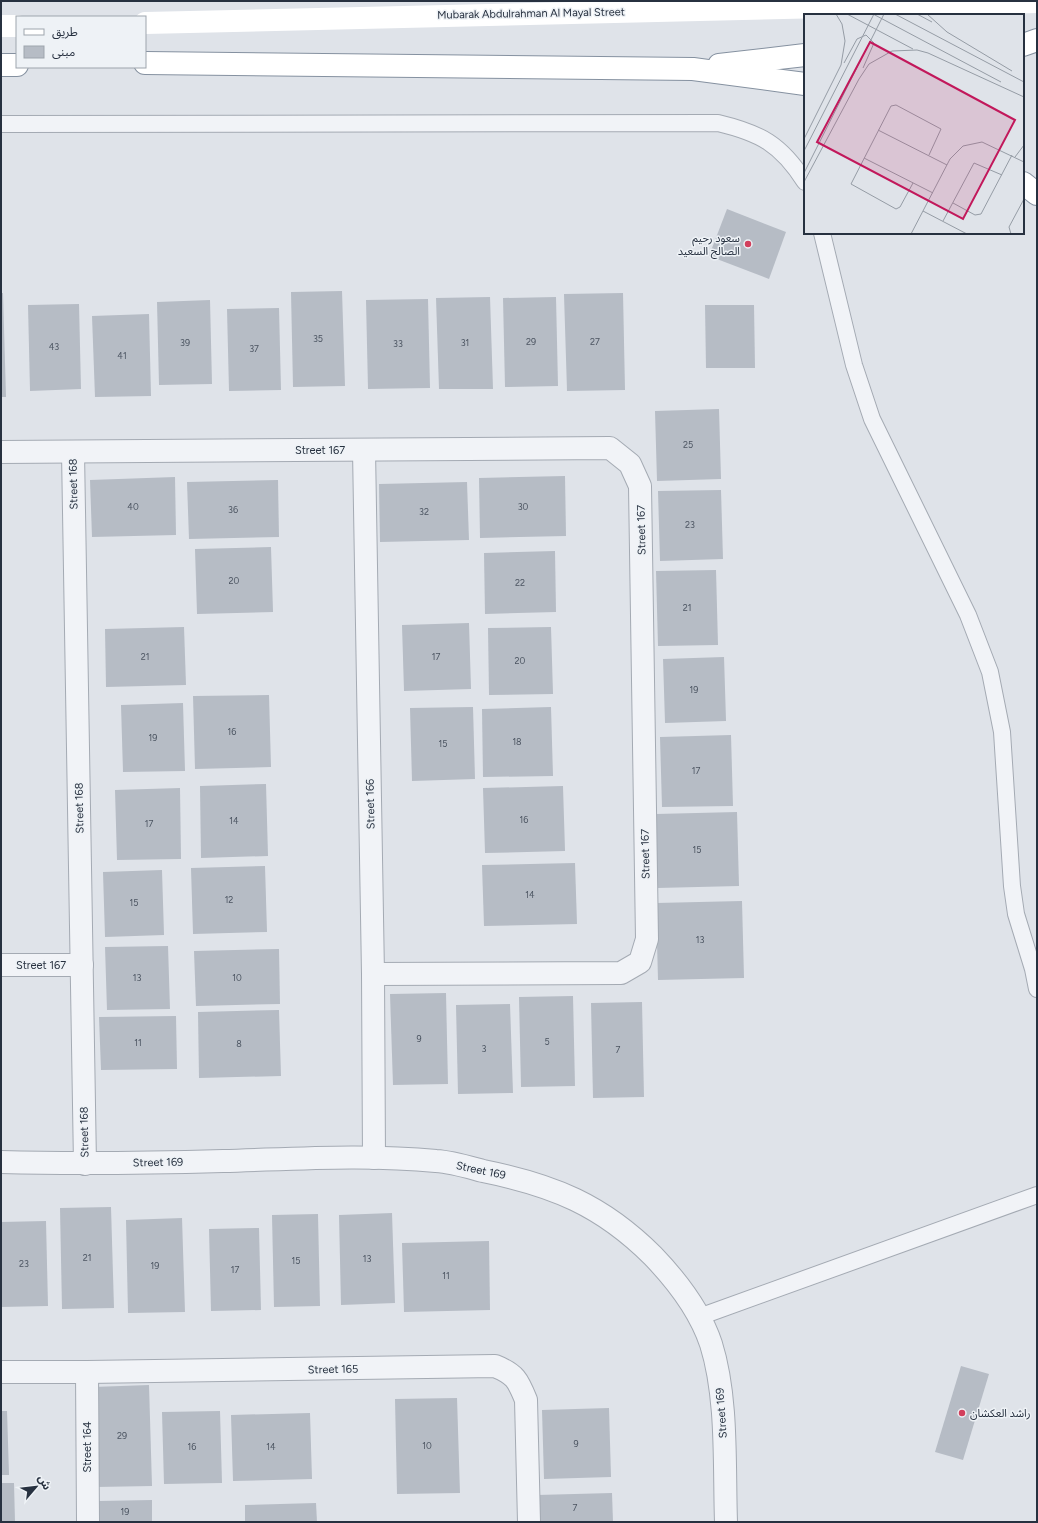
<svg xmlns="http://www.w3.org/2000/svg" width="1038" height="1523" font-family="Figtree,'Noto Sans Arabic',sans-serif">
<rect width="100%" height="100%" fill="#dfe3e9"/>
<g fill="#b6bcc5">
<polygon points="727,209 786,232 769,279 709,256"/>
<polygon points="342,291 345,386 293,387 291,292"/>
<polygon points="1,293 3,293 6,397 1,397"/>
<polygon points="623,293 625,390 567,391 564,294"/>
<polygon points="490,297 493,389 439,389 436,298"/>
<polygon points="556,297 558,386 505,387 503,298"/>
<polygon points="428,299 430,388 368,389 366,300"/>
<polygon points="210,300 212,384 159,385 157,302"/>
<polygon points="79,304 81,389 30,391 28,305"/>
<polygon points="705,305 754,305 755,368 706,368"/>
<polygon points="279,308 281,390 229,391 227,309"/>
<polygon points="149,314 151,396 95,397 92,316"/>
<polygon points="719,409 721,479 657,481 655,411"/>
<polygon points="565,476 566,536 480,538 479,478"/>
<polygon points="175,477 176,535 92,537 90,480"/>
<polygon points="278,480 279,537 189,539 187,482"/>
<polygon points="467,482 469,540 380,542 379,484"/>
<polygon points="721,490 723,559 660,561 658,491"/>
<polygon points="271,547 273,612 197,614 195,549"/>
<polygon points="555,551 556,612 485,614 484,553"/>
<polygon points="716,570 718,645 658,646 656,571"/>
<polygon points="469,623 471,689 404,691 402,625"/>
<polygon points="184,627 186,685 106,687 105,629"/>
<polygon points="551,627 553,694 489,695 488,628"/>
<polygon points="724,657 726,721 665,723 663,659"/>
<polygon points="269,695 271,767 195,769 193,696"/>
<polygon points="183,703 185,771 123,772 121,705"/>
<polygon points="473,707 475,779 412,781 410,708"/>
<polygon points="551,707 553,776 483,777 482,709"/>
<polygon points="731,735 733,806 662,807 660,737"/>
<polygon points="266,784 268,856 201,858 200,786"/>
<polygon points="563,786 565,851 485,853 483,788"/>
<polygon points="180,788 181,859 117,860 115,790"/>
<polygon points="737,812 739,886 657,888 656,814"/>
<polygon points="575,863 577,924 484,926 482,865"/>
<polygon points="265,866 267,932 193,934 191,868"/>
<polygon points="162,870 164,935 105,937 103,872"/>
<polygon points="742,901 744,978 658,980 656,903"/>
<polygon points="168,946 170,1009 107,1010 105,947"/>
<polygon points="279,949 280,1004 196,1006 194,951"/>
<polygon points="446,993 448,1084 393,1085 390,994"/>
<polygon points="573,996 575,1086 521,1087 519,997"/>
<polygon points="642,1002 644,1097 593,1098 591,1003"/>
<polygon points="510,1004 513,1093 458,1094 456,1005"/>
<polygon points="279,1010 281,1076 199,1078 198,1012"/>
<polygon points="176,1016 177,1069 101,1070 99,1017"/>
<polygon points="111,1207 114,1308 62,1309 60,1208"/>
<polygon points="392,1213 395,1303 341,1305 339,1215"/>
<polygon points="318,1214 320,1306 274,1307 272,1215"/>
<polygon points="182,1218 185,1312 128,1313 126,1220"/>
<polygon points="46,1221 48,1306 1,1307 1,1222"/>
<polygon points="259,1228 261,1310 211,1311 209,1229"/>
<polygon points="489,1241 490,1310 404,1312 402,1243"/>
<polygon points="961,1366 989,1374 963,1460 935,1452"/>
<polygon points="149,1385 152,1486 96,1487 93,1387"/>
<polygon points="457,1398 460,1493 397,1494 395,1399"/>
<polygon points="609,1408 611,1477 544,1479 542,1410"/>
<polygon points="1,1411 7,1411 9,1475 1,1475"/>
<polygon points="220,1411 222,1483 164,1484 162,1412"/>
<polygon points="310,1413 312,1479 233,1481 231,1415"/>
<polygon points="1,1483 14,1483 15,1522 1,1522"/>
<polygon points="612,1493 613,1522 537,1522 537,1495"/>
<polygon points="152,1500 152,1522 99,1522 99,1501"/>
<polygon points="316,1503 317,1522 245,1522 245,1505"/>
</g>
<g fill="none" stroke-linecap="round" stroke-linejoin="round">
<defs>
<g id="service">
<path d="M1,124L718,123C760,133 781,144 805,182"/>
<polyline points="822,233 854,365 872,419 968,615 990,672 1002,732 1012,886 1016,914 1033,969 1037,989"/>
<polyline points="699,1317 1037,1195"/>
</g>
<g id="minor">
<polyline points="364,450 373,974 374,1158"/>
<polyline points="1,452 610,448 630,464 640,486 647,939 640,962 621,973 373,974"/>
<polyline points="73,452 85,1164"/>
<polyline points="1,965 82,965"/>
<path d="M1,1162C75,1164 149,1163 223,1161C294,1159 366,1154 436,1161C452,1162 468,1167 483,1171C553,1185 602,1205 653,1256C677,1281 700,1311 711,1344C728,1398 724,1466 726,1522"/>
<path d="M1,1372H87L495,1366C515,1374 518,1380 526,1400L529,1522"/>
<polyline points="87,1372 88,1522"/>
</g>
<g id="motorway">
<polyline points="1023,45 1037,40"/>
<polyline points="145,63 693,69 805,84"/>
<polyline points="1,65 17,65"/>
<polyline points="719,65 805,55"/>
<polyline points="1023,183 1037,194"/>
</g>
</defs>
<use href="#service" stroke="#a4aab3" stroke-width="18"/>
<use href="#minor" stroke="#a4aab3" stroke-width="24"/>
<use href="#motorway" stroke="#8591a0" stroke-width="24"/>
<use href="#service" stroke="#f1f3f7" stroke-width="16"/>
<use href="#minor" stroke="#f1f3f7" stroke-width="22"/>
<g stroke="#fff" stroke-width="22">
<polyline points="145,23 1037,2"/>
<polyline points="1,26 17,26"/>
</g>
<use href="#motorway" stroke="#fff" stroke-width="22"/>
</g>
<g fill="#d23f5c" stroke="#eef2f6" stroke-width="1.5">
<circle cx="748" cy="244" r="4"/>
<circle cx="962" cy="1413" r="4"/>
</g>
<g text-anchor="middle" stroke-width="3" stroke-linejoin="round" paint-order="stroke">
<g font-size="9" fill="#4b5461">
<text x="318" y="342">35</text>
<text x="531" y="345">29</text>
<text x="595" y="345">27</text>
<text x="185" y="346">39</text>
<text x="465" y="346">31</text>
<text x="398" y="347">33</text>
<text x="54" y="350">43</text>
<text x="254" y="352">37</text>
<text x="122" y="359">41</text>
<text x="688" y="448">25</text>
<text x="133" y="510">40</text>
<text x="523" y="510">30</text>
<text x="233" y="513">36</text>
<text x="424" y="515">32</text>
<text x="690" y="528">23</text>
<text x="234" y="584">20</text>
<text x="520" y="586">22</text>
<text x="687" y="611">21</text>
<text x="145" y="660">21</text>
<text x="436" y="660">17</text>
<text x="520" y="664">20</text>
<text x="694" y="693">19</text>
<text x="232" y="735">16</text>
<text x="153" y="741">19</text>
<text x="517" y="745">18</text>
<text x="443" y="747">15</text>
<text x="696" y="774">17</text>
<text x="524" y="823">16</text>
<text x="234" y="824">14</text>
<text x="149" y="827">17</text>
<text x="697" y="853">15</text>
<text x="530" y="898">14</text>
<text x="229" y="903">12</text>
<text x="134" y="906">15</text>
<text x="700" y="943">13</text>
<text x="137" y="981">13</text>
<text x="237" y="981">10</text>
<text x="419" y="1042">9</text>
<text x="547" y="1045">5</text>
<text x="138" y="1046">11</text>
<text x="239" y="1047">8</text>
<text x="484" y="1052">3</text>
<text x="618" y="1053">7</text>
<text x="87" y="1261">21</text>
<text x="367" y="1262">13</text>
<text x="296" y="1264">15</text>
<text x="24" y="1267">23</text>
<text x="155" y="1269">19</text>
<text x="235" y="1273">17</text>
<text x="446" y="1279">11</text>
<text x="122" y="1439">29</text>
<text x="576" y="1447">9</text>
<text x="427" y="1449">10</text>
<text x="192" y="1450">16</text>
<text x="271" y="1450">14</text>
<text x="575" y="1511">7</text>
<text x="125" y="1515">19</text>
</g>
<g font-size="11" fill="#273140" stroke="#eef2f6">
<text transform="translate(531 13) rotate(-1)" y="4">Mubarak Abdulrahman Al Mayal Street</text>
<text x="320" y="454">Street 167</text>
<text transform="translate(73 484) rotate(-91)" y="4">Street 168</text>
<text transform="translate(641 530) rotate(-91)" y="4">Street 167</text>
<text transform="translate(370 804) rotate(-91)" y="4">Street 166</text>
<text transform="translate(79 808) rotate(-91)" y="4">Street 168</text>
<text transform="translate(645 854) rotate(-91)" y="4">Street 167</text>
<text x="41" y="969">Street 167</text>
<text transform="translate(84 1132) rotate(-91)" y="4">Street 168</text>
<text transform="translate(158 1162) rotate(-1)" y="4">Street 169</text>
<text transform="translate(481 1170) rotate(12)" y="4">Street 169</text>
<text transform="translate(333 1369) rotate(-1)" y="4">Street 165</text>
<text transform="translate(721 1413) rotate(-94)" y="4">Street 169</text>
<text transform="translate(87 1447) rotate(-90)" y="4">Street 164</text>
</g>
<g font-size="11" fill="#273140" stroke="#eef2f6" text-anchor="end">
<text x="740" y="242">سعود رحيم<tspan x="740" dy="13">الصالح السعيد</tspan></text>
<text x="970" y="1417" text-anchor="start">راشد العكشان</text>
</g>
</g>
<g transform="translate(804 14)">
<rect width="220" height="220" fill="#dfe3e9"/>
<path fill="none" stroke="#959ca5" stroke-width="1" d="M43,0L109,35M69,0L197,68M91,0L220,68M113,0L128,8M123,0L143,18L208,57M40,49L53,25L62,21L70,29L59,54M74,116L143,151M0,125L37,51L41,27L38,10L32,0M0,137L70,0M211,143L220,131M60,144L129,179M0,159L80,0M0,168L55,65L65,50L88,37L113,36L124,39L220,83M109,169L96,193L92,195L47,170L87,92L92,91L137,115L125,141M149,189L171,201L177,200L208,141M119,197L163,220M139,207L170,149L198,161M107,220L146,145L159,132L178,128L220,148M207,220L205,213L220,185"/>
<path fill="#c2185b" fill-opacity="0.15" stroke="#c2185b" stroke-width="2" d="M66,28L211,106L159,205L13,128Z"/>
<rect width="220" height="220" fill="none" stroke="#273140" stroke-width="2"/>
</g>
<rect width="1038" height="1523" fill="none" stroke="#273140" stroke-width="4"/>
<rect x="16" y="16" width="130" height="52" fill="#eef2f6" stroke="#9ea5ad"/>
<rect x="24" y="29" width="20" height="6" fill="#ffffff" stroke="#9ea5ad"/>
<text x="52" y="36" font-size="12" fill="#273140">طريق</text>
<rect x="24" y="46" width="20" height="12" fill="#b6bcc5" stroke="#9ea5ad"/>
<text x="52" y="56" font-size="12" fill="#273140">مبنى</text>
<g transform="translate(36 1487) rotate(62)" stroke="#eef2f6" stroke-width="3" paint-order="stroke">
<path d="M0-3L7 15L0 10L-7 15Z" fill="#273140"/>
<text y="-6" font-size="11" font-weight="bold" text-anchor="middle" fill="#273140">ش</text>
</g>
</svg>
